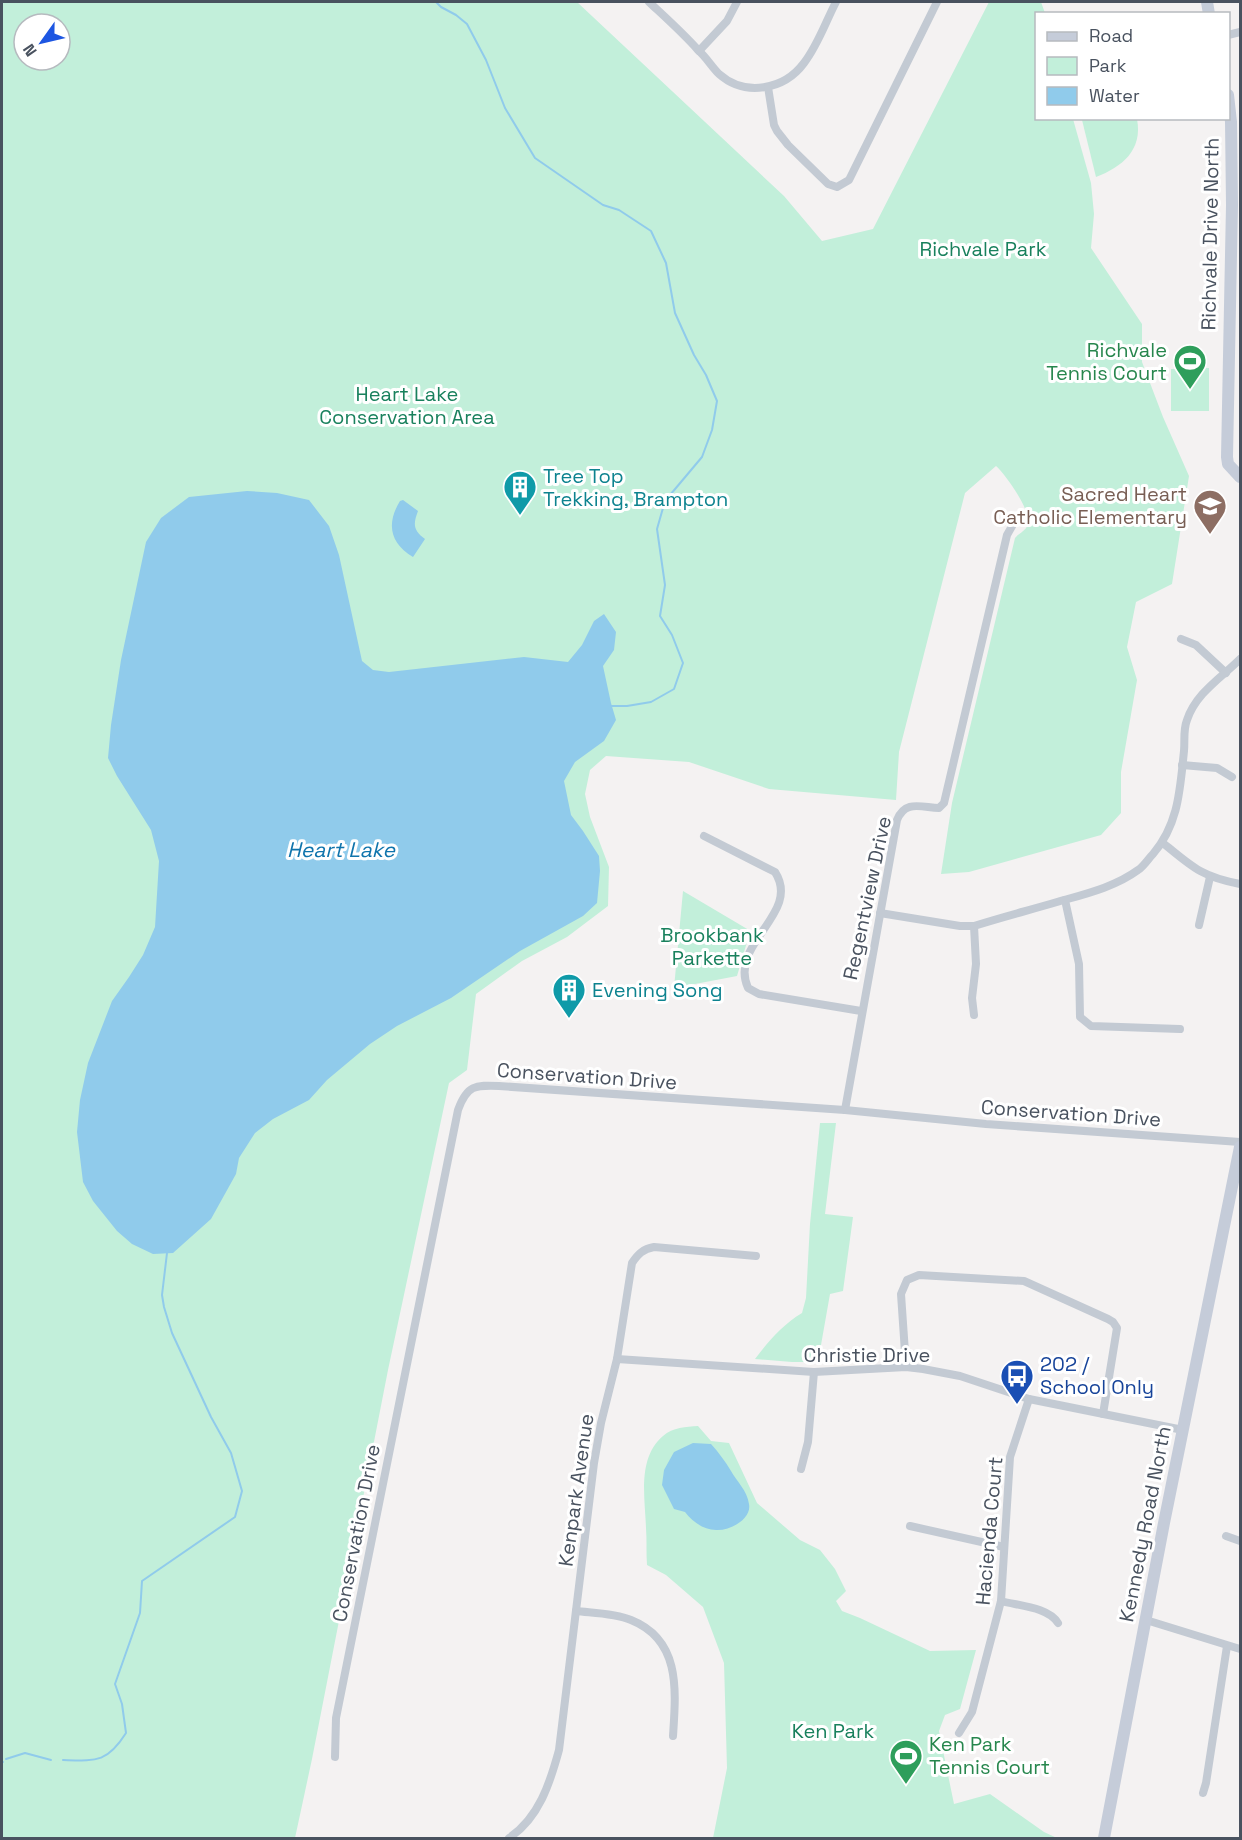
<svg xmlns="http://www.w3.org/2000/svg" width="1242" height="1840" font-family="'Space Grotesk',sans-serif">
<rect width="100%" height="100%" fill="#f4f2f2"/>
<g fill="#c2efda" fill-rule="evenodd">
<path d="M2,2H577L784,196L822,241L873,229L989,2H1041L1045,13L1036,14V118L1073,119L1091,183L1094,214L1091,248L1142,324V362L1163,417L1189,476L1172,584L1136,602L1127,647L1137,680L1121,772V813L1101,835L969,872L941,874L952,803L1015,538C1019,533 1026,531 1028,524C1031,510 1006,475 996,466L965,493L899,752L896,800L769,789L689,762L606,756L590,770L585,794L590,817L609,867L608,906L567,937L522,961L476,994L467,1070L449,1083L388,1370L312,1759L295,1838H2ZM24,24H60V60H24Z"/>
<path d="M1083,118L1137,119C1143,150 1122,167 1096,177L1082,120Z"/>
<polygon points="1209,368 1209,411 1171,411 1171,369"/>
<polygon points="683,891 754,933 747,942 737,976 674,988"/>
<path d="M820,1123H836L825,1214L853,1217L843,1291L830,1294L818,1362H792L755,1359C768,1342 782,1325 802,1313L806,1298L810,1224Z"/>
<path d="M698,1426L711,1441L729,1443L757,1503L800,1540L820,1550L835,1569L846,1591L836,1601L842,1611L860,1618L930,1651L976,1650L960,1709L945,1715L939,1731L954,1804L990,1794L1044,1832L1057,1838H713L727,1768L724,1663L703,1607L666,1575L647,1565C646,1553 647,1540 646,1528C645,1498 637,1458 663,1436C673,1427 686,1427 698,1426Z"/>
</g>
<g fill="#90cbeb">
<polygon points="247,491 277,493 309,500 329,526 339,555 362,661 373,670 389,672 524,657 568,662 582,645 594,621 604,614 616,632 614,650 603,666 611,703 616,720 604,741 575,762 564,781 571,815 583,831 599,856 600,871 597,903 583,916 520,951 451,998 397,1026 370,1044 327,1080 309,1100 273,1119 255,1133 239,1158 236,1174 211,1219 173,1253 153,1254 132,1244 117,1231 93,1201 83,1182 77,1132 80,1100 88,1063 112,1001 129,977 143,955 155,927 159,861 151,830 117,776 108,758 111,725 121,660 146,542 161,518 189,497"/>
<path d="M403,500L418,511C413,524 413,530 425,539L413,557C390,543 386,524 400,501Z"/>
<path d="M693,1443L711,1444C719,1453 725,1461 731,1471C737,1482 747,1490 749,1504C752,1519 730,1531 716,1530C703,1530 692,1521 685,1512L674,1509L662,1485L664,1470L674,1452Z"/>
</g>
<g fill="none" stroke-linecap="round" stroke-linejoin="round">
<g stroke="#90cbeb" stroke-width="2">
<polyline points="436,2 441,7 456,15 467,24 486,60 505,108 535,158 603,205 619,210 651,231 666,263 675,313 694,355 706,375 717,401 712,430 702,457 665,501 657,529 665,585 660,616 672,635 683,663 674,689 651,702 627,706 611,706"/>
<polyline points="6,1759 25,1753 51,1760"/>
<path d="M63,1760C96,1761 107,1763 126,1733L122,1704L115,1684L140,1613L142,1581L235,1517L242,1491L231,1453L211,1417L172,1333L164,1307L162,1295L167,1253"/>
<polyline points="2,1762 3,1762"/>
</g>
<g stroke="#c3cad3" stroke-width="8">
<path d="M649,2C665,17 683,33 698,50C706,57 712,67 719,74C745,97 784,90 804,63C818,45 826,21 836,2"/>
<polyline points="1228,35 1240,32"/>
<polyline points="699,51 727,21 737,2"/>
<polyline points="768,87 774,125 777,131 788,145 828,184 837,187 849,180 937,2"/>
<polyline points="1181,639 1196,645 1226,673"/>
<polyline points="1182,765 1217,768 1232,777"/>
<path d="M704,836L775,872C802,914 728,943 748,988L759,994L861,1011"/>
<path d="M1163,843C1192,867 1202,877 1240,884"/>
<polyline points="1065,900 1079,964 1080,1017 1091,1026 1180,1029"/>
<path d="M880,913L960,926H974C1002,917 1030,910 1057,902C1085,894 1115,887 1138,870C1144,866 1148,859 1153,854C1179,824 1180,788 1184,751C1185,740 1183,730 1187,720C1196,693 1221,678 1240,659"/>
<polyline points="1199,925 1210,877"/>
<polyline points="974,926 976,964 972,998 974,1015"/>
<path d="M845,1110L897,820C905,800 920,807 939,808L944,803L1007,535L1015,521"/>
<polyline points="617,1359 814,1372 906,1367 923,1369 960,1376 1029,1399 1183,1430"/>
<polyline points="906,1367 901,1294 907,1280 919,1275 1024,1281 1108,1319 1113,1322 1117,1328 1103,1414"/>
<polyline points="801,1469 808,1442 814,1372"/>
<polyline points="910,1526 1004,1547"/>
<polyline points="1226,1536 1240,1541"/>
<path d="M1001,1601C1019,1606 1048,1607 1058,1623"/>
<path d="M576,1611C593,1613 614,1613 631,1620C681,1640 676,1690 673,1736"/>
<polyline points="1146,1620 1240,1649"/>
<polyline points="959,1733 972,1712 1001,1601 1010,1457 1029,1399"/>
<path d="M335,1757L336,1718L458,1110C467,1085 475,1085 499,1086L845,1110L986,1124L1240,1142"/>
<polyline points="1203,1793 1206,1783 1227,1646"/>
<path d="M509,1838C539,1818 550,1783 559,1750L594,1463L601,1423L617,1359L632,1263C638,1254 643,1249 654,1247L756,1256"/>
</g>
<g stroke="#c5ccd9" stroke-width="12">
<polyline points="1207,2 1209,14"/>
<polyline points="1228,95 1231,122 1232,205 1227,457 1228,464 1240,477"/>
<polyline points="1104,1838 1164,1523 1240,1147"/>
</g>
</g>
<defs>
<symbol id="stadium-pin" viewBox="-11 -11 22 30"><path d="M0 17L-7.5 6A9.5 9.5 0 1 1 7.5 6Z" fill="#2e9e5b" stroke="#fff"/><path d="M0-5a6.5 5 0 1 0 0 10a6.5 5 0 1 0 0-10ZM-3.5-1.8h7v3.6h-7Z" fill="#fff"/></symbol>
<symbol id="building-pin" viewBox="-11 -11 22 30"><path d="M0 17L-7.5 6A9.5 9.5 0 1 1 7.5 6Z" fill="#0f9aa8" stroke="#fff"/><path d="M-4-6H4V6H1V3H-1V6H-4ZM-2.5-4.3h1.7v1.8h-1.7ZM.8-4.3h1.7v1.8H.8ZM-2.5-1h1.7V.8h-1.7ZM.8-1h1.7V.8H.8Z" fill="#fff"/></symbol>
<symbol id="school-pin" viewBox="-11 -11 22 30"><path d="M0 17L-7.5 6A9.5 9.5 0 1 1 7.5 6Z" fill="#8d6e63" stroke="#fff"/><path d="M0-5L7-2L0 1L-7-2ZM-4 1L0 2.5L4 1V4Q0 6-4 4Z" fill="#fff"/></symbol>
<symbol id="bus-pin" viewBox="-11 -11 22 30"><path d="M0 17L-7.5 6A9.5 9.5 0 1 1 7.5 6Z" fill="#1a4fb4" stroke="#fff"/><path d="M-5-6H5V4H4V6H2V4H-2V6H-4V4H-5ZM-3.5-4V0h7V-4ZM-3.5 1.2v1.5H-2V1.2ZM2 1.2v1.5H3.5V1.2Z" fill="#fff"/></symbol>
</defs>
<g fill-rule="evenodd">
<use href="#stadium-pin" x="1171" y="342" width="38" height="52"/>
<use href="#building-pin" x="501" y="468" width="38" height="52"/>
<use href="#school-pin" x="1191" y="487" width="38" height="52"/>
<use href="#building-pin" x="550" y="971" width="38" height="52"/>
<use href="#bus-pin" x="998" y="1357" width="38" height="52"/>
<use href="#stadium-pin" x="887" y="1737" width="38" height="52"/>
</g>
<g text-anchor="middle" stroke-width="6" stroke-linejoin="round" paint-order="stroke">
<g font-size="20" fill="#49525f" stroke="#fff">
<text transform="translate(1210 234) rotate(-89)" y="7">Richvale Drive North</text>
<text transform="translate(867 898) rotate(-78)" y="7">Regentview Drive</text>
<text transform="translate(587 1076) rotate(4)" y="7">Conservation Drive</text>
<text transform="translate(1071 1113) rotate(4)" y="7">Conservation Drive</text>
<text x="867" y="1362">Christie Drive</text>
<text transform="translate(576 1490) rotate(-82)" y="7">Kenpark Avenue</text>
<text transform="translate(1145 1524) rotate(-79)" y="7">Kennedy Road North</text>
<text transform="translate(989 1531) rotate(-85)" y="7">Hacienda Court</text>
<text transform="translate(356 1533) rotate(-79)" y="7">Conservation Drive</text>
</g>
<g font-size="20" fill="#19815d" stroke="#fff">
<text x="983" y="256">Richvale Park</text>
<text x="407" y="401">Heart Lake<tspan x="407" dy="23">Conservation Area</tspan></text>
<text x="712" y="942">Brookbank<tspan x="712" dy="23">Parkette</tspan></text>
<text x="833" y="1738">Ken Park</text>
</g>
<g font-size="20" fill="#27864d" stroke="#fff" text-anchor="end">
<text x="1167" y="357">Richvale<tspan x="1167" dy="23">Tennis Court</tspan></text>
<text x="929" y="1751" text-anchor="start">Ken Park<tspan x="929" dy="23">Tennis Court</tspan></text>
</g>
<g font-size="20" fill="#0d838f" stroke="#fff" text-anchor="start">
<text x="543" y="483">Tree Top<tspan x="543" dy="23">Trekking, Brampton</tspan></text>
<text x="592" y="997">Evening Song</text>
</g>
<g font-size="20" fill="#785e54" stroke="#fff" text-anchor="end">
<text x="1187" y="501">Sacred Heart<tspan x="1187" dy="23">Catholic Elementary</tspan></text>
</g>
<g font-size="20" fill="#164399" stroke="#fff" text-anchor="start">
<text x="1040" y="1371">202 /<tspan x="1040" dy="23">School Only</tspan></text>
</g>
<g font-size="21" font-style="italic" fill="#0f74ac" stroke="#fff">
<text x="341" y="857">Heart Lake</text>
</g>
</g>
<rect width="1242" height="1840" fill="none" stroke="#49525f" stroke-width="6"/>
<rect x="1035" y="12" width="195" height="108" fill="#ffffff" stroke="#b6babf" stroke-width="1.5"/>
<rect x="1047" y="32" width="30" height="9" fill="#c5ccd9" stroke="#b6babf" stroke-width="1.5"/>
<text x="1089" y="42" font-size="18" fill="#49525f">Road</text>
<rect x="1047" y="57" width="30" height="18" fill="#c2efda" stroke="#b6babf" stroke-width="1.5"/>
<text x="1089" y="72" font-size="18" fill="#49525f">Park</text>
<rect x="1047" y="87" width="30" height="18" fill="#90cbeb" stroke="#b6babf" stroke-width="1.5"/>
<text x="1089" y="102" font-size="18" fill="#49525f">Water</text>
<g transform="translate(42 42) rotate(236)"><circle r="28" fill="#ffffff" stroke="#b6babf" stroke-width="1.5"/>
<path d="M0-4.5L10 22L0 15L-10 22Z" fill="#1d56e2"/>
<text y="-9" font-size="16" font-weight="bold" text-anchor="middle" fill="#49525f">N</text>
</g>
</svg>
